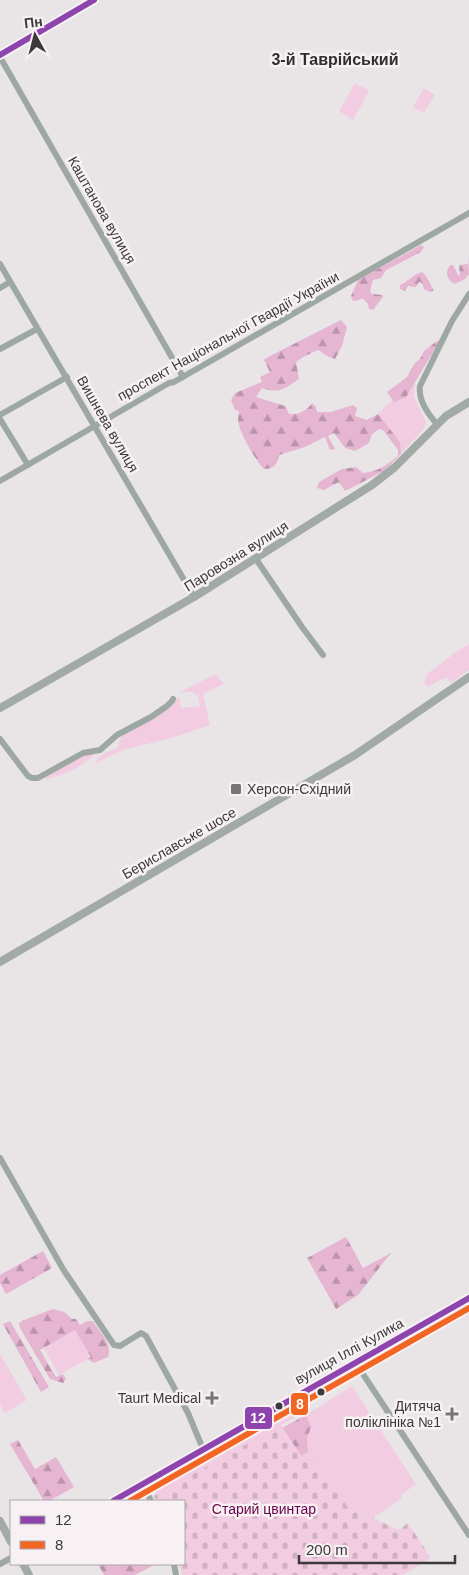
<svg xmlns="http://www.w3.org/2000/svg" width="469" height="1575" font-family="Arial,sans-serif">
<defs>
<pattern id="forest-firs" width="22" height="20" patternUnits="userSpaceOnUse" patternTransform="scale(1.25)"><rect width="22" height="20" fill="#e5b5d1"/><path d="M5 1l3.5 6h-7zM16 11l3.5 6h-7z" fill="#bb94ab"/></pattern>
<pattern id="cemetery-stones" width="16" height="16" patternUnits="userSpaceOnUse" patternTransform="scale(1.25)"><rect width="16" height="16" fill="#f2cde2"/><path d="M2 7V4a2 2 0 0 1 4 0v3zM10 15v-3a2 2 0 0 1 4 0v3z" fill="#d0b1c3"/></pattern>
</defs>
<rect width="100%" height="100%" fill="#e9e5e7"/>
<g fill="#f2cde2">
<polygon points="355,83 369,91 353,120 339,111"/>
<polygon points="424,88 435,95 424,113 413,107"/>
<polygon points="415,380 414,396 426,422 424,429 401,454 398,445 374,417"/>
<polygon points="469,644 469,670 451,683 447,678 440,680 428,687 424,684 427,674 460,649"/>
<polygon points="215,674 224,684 203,694 210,725 175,737 123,750 94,764 101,755 117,748 122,734 175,699 179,697 181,708 200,706 198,695 194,695 193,692 180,692"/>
<path d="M96,753C84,766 64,775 47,779L44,777L82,756Z"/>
<polygon points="75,1330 91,1357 59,1375 44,1348"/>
<polygon points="0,1354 27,1400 5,1413 0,1405"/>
<polygon points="352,1386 416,1484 401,1495 402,1498 373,1518 371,1518 350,1510 292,1575 184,1501 156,1501 154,1496 158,1489 301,1406 305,1412 281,1425 282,1428 306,1415"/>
</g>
<g fill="url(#forest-firs)">
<polygon points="421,245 424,247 421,252 386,270 381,278 373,280 370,291 372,294 382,295 383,297 373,310 369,309 368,304 362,298 359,300 353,301 351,296 358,280"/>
<path d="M468,255L469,274L465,279L454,284C446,278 445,273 450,265H453L459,277L460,274L459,268L460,265L468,264Z"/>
<path d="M422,272C427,275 430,285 434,290L430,292L424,289L422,283L419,282L416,287L408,286L405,291L400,289V285C408,282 413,274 422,272Z"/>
<path d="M341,320L347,327L342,346L335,359L329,357L318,350L303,357L296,362L299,379C285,389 278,394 262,388L256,397L285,406L289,414C298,415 307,411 312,403L316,407L317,412H331L353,405L357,408L355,416L367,420L378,414L400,442L401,454L384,471L345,491L339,482L324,490L317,488L319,482L342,469L356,467L363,473C377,472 387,465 398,456V450L383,430L379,429L372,434L369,443L355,451L345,448L334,433L328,436L335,449L330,450L325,437L305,447L279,455C277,465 274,469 264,469C256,461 238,431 238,419C238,417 239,414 239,411L235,410L231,400L235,393L262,382L260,377L270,372L264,360L268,357Z"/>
<polygon points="437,341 439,341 438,344 406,397 394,402 387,392 407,377 414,364 420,359 424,351"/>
<polygon points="346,1237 363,1268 391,1253 358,1295 336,1309 307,1258"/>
<polygon points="43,1251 52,1268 6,1294 0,1283 0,1275"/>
<path d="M53,1309L64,1312L72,1319H76L80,1325L87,1321H93C99,1331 113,1344 108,1357L94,1363L88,1359L91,1357L75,1330L40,1350L56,1377L63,1374L66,1379L63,1383L50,1379L20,1328L19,1323L24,1320Z"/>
<polygon points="10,1321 49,1387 41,1392 3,1324"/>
<polygon points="306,1415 311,1427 307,1438 308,1452 301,1456 282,1428"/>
<polygon points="18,1440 35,1469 56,1457 74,1487 49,1501 44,1501 10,1444"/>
<polygon points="98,1564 156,1564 135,1575 104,1575"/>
</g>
<polygon fill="url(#cemetery-stones)" points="281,1425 301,1456 308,1452 350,1510 371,1518 373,1518 399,1530 408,1523 431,1558 403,1575 182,1575 179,1564 184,1564 184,1501 156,1501 154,1496"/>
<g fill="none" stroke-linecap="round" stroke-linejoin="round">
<g stroke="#9ea8a3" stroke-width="6">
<polyline points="0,55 94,0"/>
<polyline points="0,57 183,377"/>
<polyline points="0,264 194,597"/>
<polyline points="0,288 10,282"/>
<polyline points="0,349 37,329"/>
<polyline points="0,415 67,377"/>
<polyline points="0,419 28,465"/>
<path d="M437,424C428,414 418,400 420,386L452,321L469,294"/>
<polyline points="0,481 169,383 174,382 469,213"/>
<polyline points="256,559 302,627 323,655"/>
<polyline points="0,739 28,776 32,778 38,778 83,753 100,750 117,735 151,717 167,706 172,701 173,699"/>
<polyline points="0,1158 63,1269 114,1345 120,1346 141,1333 146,1336 188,1413 203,1449"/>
<polyline points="355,1362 469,1535"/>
<polyline points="143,1484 151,1501"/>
<polyline points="113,1501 316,1384 469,1298"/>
<polyline points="0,1564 11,1558"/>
<polyline points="174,1564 176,1575"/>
</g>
<g stroke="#a2aaa6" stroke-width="8">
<polyline points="0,708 194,597 372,485 395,467 446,416 469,402"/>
<polyline points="0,962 355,755 469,677"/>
<polyline points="0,1521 11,1542"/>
<polyline points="23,1564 29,1575"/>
</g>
<defs>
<g id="bus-1">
<polyline points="0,55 94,0"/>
<polyline points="113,1501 469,1298"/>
</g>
<polyline id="bus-2" points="130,1501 469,1308"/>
</defs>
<use href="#bus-1" stroke="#f7f1f4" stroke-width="10"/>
<use href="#bus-2" stroke="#f7f1f4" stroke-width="10"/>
<use href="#bus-1" stroke="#8e44ad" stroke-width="6"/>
<use href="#bus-2" stroke="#f26522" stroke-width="6"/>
</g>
<g fill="#787577" stroke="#f7f1f4" stroke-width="2">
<rect x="230" y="783" width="12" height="12" rx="2.5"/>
<path d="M209.5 1390.5h5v5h5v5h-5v5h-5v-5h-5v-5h5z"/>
<path d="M449.5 1406.5h5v5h5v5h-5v5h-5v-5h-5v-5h5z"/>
</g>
<g fill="#3b393a" stroke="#f7f1f4" stroke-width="2">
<circle cx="321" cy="1392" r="4.5"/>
<circle cx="279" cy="1406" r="4.5"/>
</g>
<g text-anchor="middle" stroke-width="5" stroke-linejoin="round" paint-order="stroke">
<g font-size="14" fill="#3b393a" stroke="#f7f1f4">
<text transform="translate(102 210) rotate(60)" y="5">Каштанова вулиця</text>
<text transform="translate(228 336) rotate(-29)" y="5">проспект Національної Гвардії України</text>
<text transform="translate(108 424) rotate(60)" y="5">Вишнева вулиця</text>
<text transform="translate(236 556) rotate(-32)" y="5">Паровозна вулиця</text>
<text transform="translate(179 843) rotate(-30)" y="5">Бериславське шосе</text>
<text transform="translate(349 1351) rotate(-29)" y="5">вулиця Іллі Кулика</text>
</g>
<g font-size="14" fill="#3b393a" stroke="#f7f1f4" text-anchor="end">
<text x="247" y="794" text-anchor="start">Херсон-Східний</text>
<text x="201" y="1403">Taurt Medical</text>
<text x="441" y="1411">Дитяча<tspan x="441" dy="16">поліклініка №1</tspan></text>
</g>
<g font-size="14" fill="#69034c" stroke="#f7f1f4">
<text x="264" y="1514">Старий цвинтар</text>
</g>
<g font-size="16" font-weight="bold" fill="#322e30" stroke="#f7f1f4">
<text x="335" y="65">3-й Таврійський</text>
</g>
</g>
<g stroke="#f7f1f4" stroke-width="2">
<rect x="290" y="1392" width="19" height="24" rx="5" fill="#f26522"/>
<rect x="244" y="1406" width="29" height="24" rx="5" fill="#8e44ad"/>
</g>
<g font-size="14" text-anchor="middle" font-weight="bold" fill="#fff">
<text x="300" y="1409">8</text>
<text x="258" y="1423">12</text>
</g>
<rect x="10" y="1500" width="175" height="65" fill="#f7f1f4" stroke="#aca7aa"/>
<rect x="20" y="1516" width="25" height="8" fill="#8e44ad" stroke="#aca7aa"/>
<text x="55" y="1525" font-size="15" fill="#3b393a">12</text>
<rect x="20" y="1541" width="25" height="8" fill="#f26522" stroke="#aca7aa"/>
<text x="55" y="1550" font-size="15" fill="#3b393a">8</text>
<g transform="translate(35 35) rotate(353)" stroke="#f7f1f4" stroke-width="4" paint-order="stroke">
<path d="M0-4L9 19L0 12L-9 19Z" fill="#3b393a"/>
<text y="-8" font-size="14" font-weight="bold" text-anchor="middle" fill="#3b393a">Пн</text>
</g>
<path d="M299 1555v8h156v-8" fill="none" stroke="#3b393a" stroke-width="2.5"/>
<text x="306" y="1555" font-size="15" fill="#3b393a" stroke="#f7f1f4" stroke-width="4" paint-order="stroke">200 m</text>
</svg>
